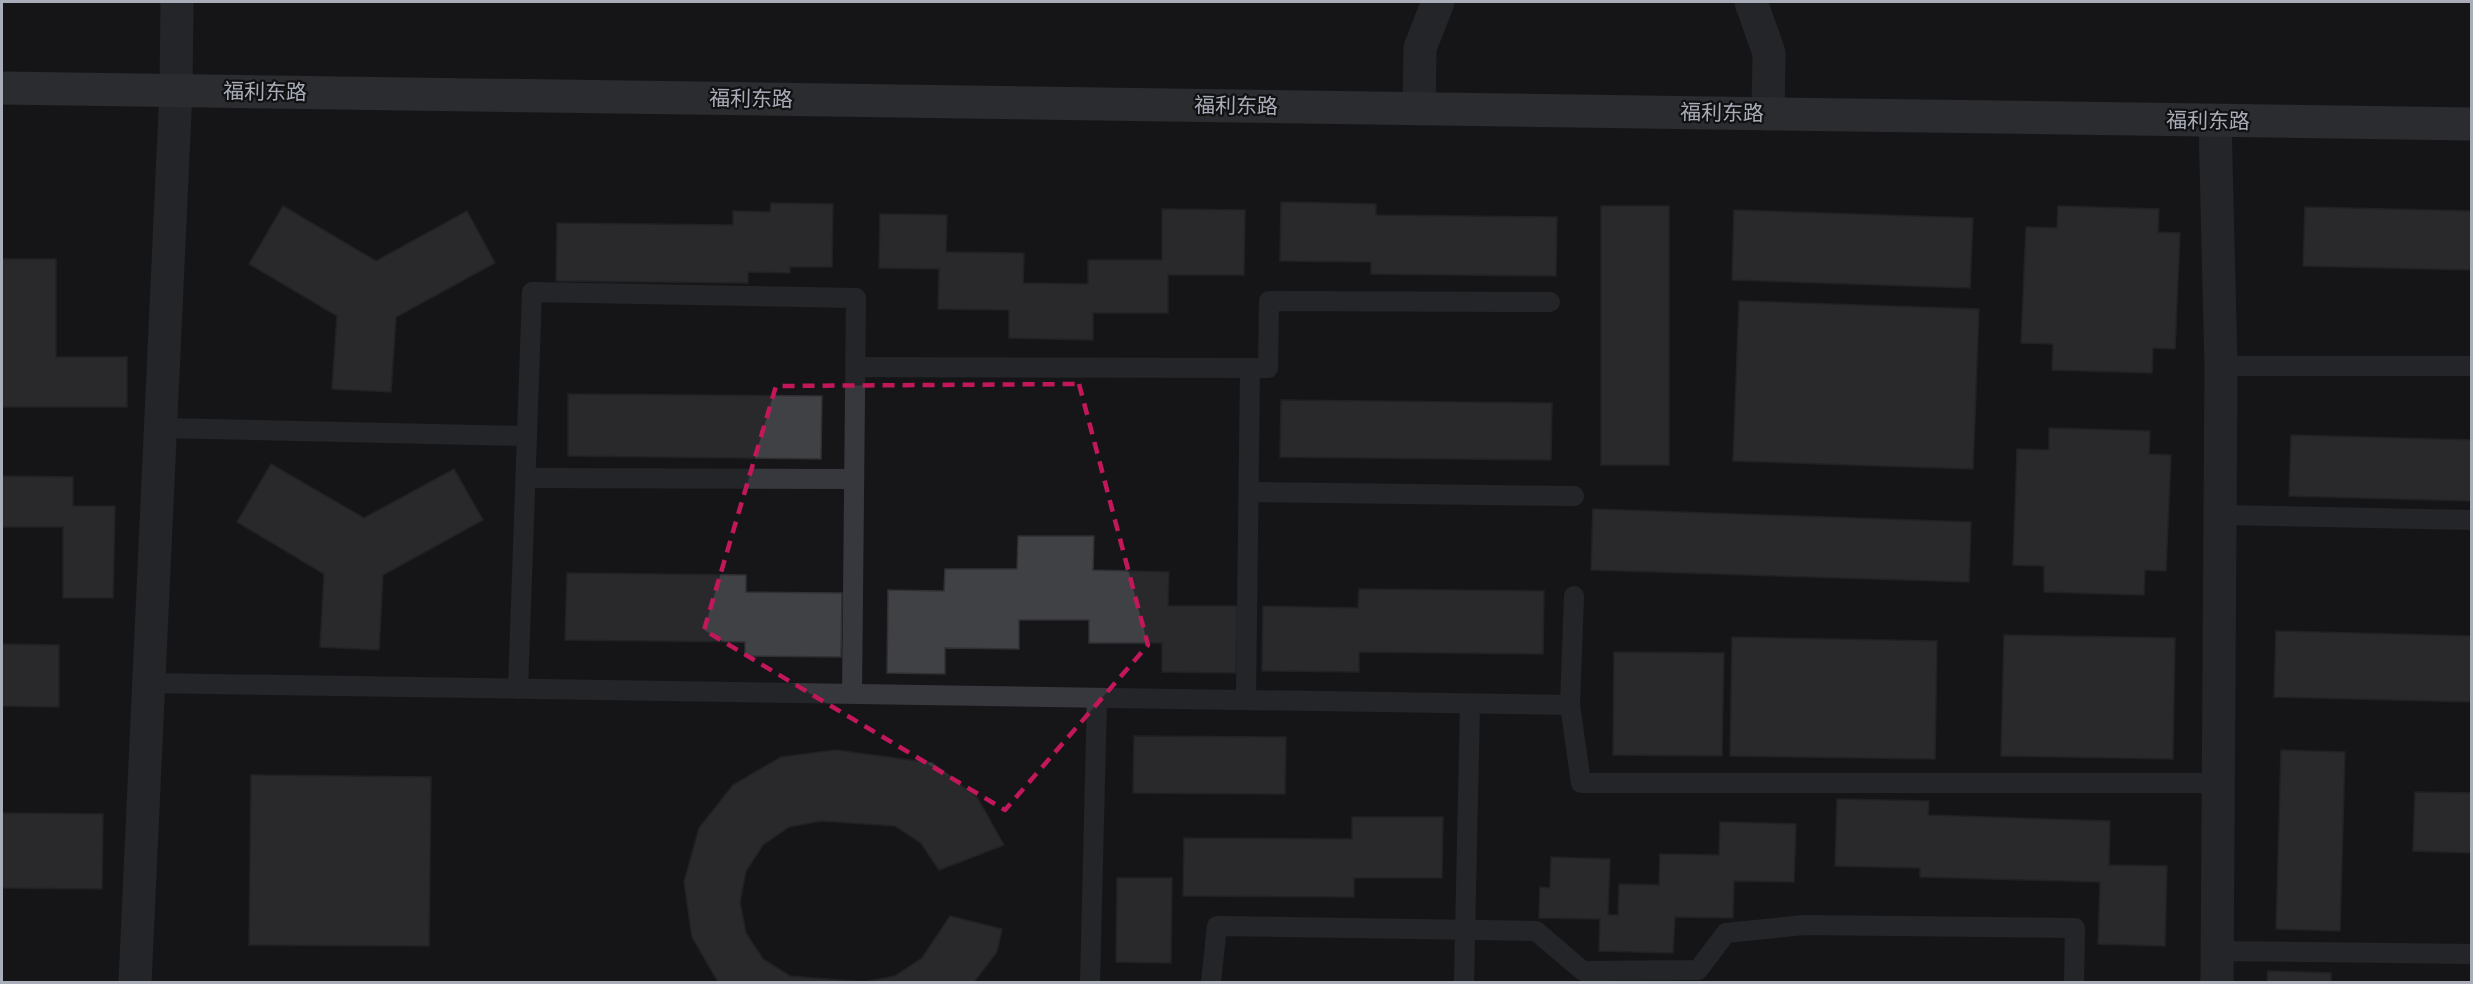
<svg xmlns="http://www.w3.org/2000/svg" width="2473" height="984" font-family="Quicksand,'Noto Sans SC',sans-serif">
<rect width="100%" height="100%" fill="#161618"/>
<g fill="#404145" stroke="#303034" stroke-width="1.5">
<polygon points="1281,202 1376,204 1376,215 1557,217 1556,276 1371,274 1371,262 1280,261"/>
<polygon points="771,203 833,204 832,267 790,267 790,273 748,272 748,283 556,281 557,223 733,225 733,211 770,212"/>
<polygon points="283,206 376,261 467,211 495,263 396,317 391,392 332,389 337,316 249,264"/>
<rect x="1601" y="206" width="68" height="259"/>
<polygon points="2058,206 2159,209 2158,232 2180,233 2175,349 2153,348 2152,373 2052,370 2053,344 2021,343 2026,227 2057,228"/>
<polygon points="2305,207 2472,211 2472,270 2303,266"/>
<polygon points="1162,209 1245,210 1244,275 1168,275 1168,313 1093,313 1093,340 1009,338 1009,310 938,309 939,269 879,268 880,214 947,215 946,252 1024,253 1023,283 1088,284 1088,260 1162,260"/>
<polygon points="1734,210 1973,218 1970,288 1732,280"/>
<polygon points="2,259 56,259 56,357 127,357 127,407 2,407"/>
<polygon points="1739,301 1979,309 1973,469 1733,461"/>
<polygon points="568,394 822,396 821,459 568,456"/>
<polygon points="1281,400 1552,403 1551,460 1280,457"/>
<polygon points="2049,428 2150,431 2149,454 2171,455 2166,571 2145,570 2144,595 2044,592 2044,566 2013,565 2017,449 2049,450"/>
<polygon points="2291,435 2472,440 2472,501 2289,496"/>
<polygon points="271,464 364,518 454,469 483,520 383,575 379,650 320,647 324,574 237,522"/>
<polygon points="2,476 73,477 73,506 115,506 113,598 63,598 63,527 2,527"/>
<polygon points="1593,509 1971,522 1969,582 1591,570"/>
<polygon points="1018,536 1094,536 1093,570 1169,572 1168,606 1237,606 1236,673 1162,672 1162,643 1089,643 1089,620 1019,620 1019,649 945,648 945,674 887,673 888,590 944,591 945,569 1017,569"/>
<polygon points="567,573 746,575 746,592 842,593 841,657 745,656 745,642 565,640"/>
<polygon points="1359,589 1544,591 1543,654 1359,652 1359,672 1262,671 1263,606 1358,608"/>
<polygon points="2276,631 2472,636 2472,702 2274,697"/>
<polygon points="2004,635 2175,638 2173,759 2001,756"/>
<polygon points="1732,637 1937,641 1935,759 1730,756"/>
<polygon points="2,644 59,645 59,707 2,706"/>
<polygon points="1614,652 1724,653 1722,756 1613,755"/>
<polygon points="1134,736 1286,737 1285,794 1133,793"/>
<polygon points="836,750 932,763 977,797 1004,845 939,870 921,843 895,826 821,821 789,827 763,845 746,871 740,902 746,933 763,959 790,976 864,982 895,976 922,958 950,916 1002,929 997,952 974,982 718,982 692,937 684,882 699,828 733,785 781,757"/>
<polygon points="2281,750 2345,752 2340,931 2276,929"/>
<polygon points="251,775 431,777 429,946 249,945"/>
<polygon points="2415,792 2472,793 2472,853 2413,851"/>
<polygon points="1837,799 1929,801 1928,815 2110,821 2109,865 2167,866 2165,946 2098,944 2100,882 1920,877 1920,868 1835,866"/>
<polygon points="2,813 103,814 102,889 2,888"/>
<polygon points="1352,817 1443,817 1442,878 1354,878 1354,897 1183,896 1184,838 1352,839"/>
<polygon points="1720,822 1796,824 1794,882 1734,881 1733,918 1675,917 1673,953 1599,951 1600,919 1539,918 1540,887 1550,888 1551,857 1610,859 1608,915 1618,915 1619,884 1659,885 1660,854 1719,855"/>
<polygon points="1117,878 1172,878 1171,963 1116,962"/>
<polygon points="2268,971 2331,973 2331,982 2267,982"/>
</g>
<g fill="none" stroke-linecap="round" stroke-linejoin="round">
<g stroke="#37383d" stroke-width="20">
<polyline points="2221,366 2472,366"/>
<polyline points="855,367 1268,368 1269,301 1550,302"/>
<polyline points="161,428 527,436"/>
<polyline points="526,478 854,479"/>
<polyline points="1249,492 1574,496"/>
<polyline points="2220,515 2472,520"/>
<polyline points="149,683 1570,705 1574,596"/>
<polyline points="518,689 532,292 856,298 852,694"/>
<polyline points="1246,700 1250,368"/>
<polyline points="1570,705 1581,783 2218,783"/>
<polyline points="2218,951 2472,954"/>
<polyline points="1090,982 1097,698"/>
<polyline points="1211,982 1217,926 1536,931 1583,971 1698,970 1726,933 1804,925 2075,928 2074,982"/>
<polyline points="1464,982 1470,704"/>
</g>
<g stroke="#37383d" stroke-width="33">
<polyline points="1751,2 1769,53 1768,114"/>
<polyline points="1419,109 1420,48 1438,2"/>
<polyline points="2215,121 2221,366 2217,982"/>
<polyline points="135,982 176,90 177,2"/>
</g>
<polyline stroke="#45474d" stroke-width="33" points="2,88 2472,124"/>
</g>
<path d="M0 0H2473V984H0ZM1079,384L1148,645L1005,810L704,630L776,386Z" fill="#161618" fill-opacity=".55" fill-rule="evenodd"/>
<path fill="none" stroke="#c2185b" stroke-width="4.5" stroke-dasharray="12 8" stroke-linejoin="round" d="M1079,384L1148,645L1005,810L704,630L776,386Z"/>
<g text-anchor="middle" stroke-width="4.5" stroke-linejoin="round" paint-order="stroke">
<g font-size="21" fill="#a8adb8" stroke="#111113">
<text transform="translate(265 92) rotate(1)" y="7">福利东路</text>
<text transform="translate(751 99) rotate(1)" y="7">福利东路</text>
<text transform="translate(1236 106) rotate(1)" y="7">福利东路</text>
<text transform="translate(1722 113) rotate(1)" y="7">福利东路</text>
<text transform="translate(2208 121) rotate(1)" y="7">福利东路</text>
</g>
</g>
<rect width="2473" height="984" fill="none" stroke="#a8adb8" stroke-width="6"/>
</svg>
